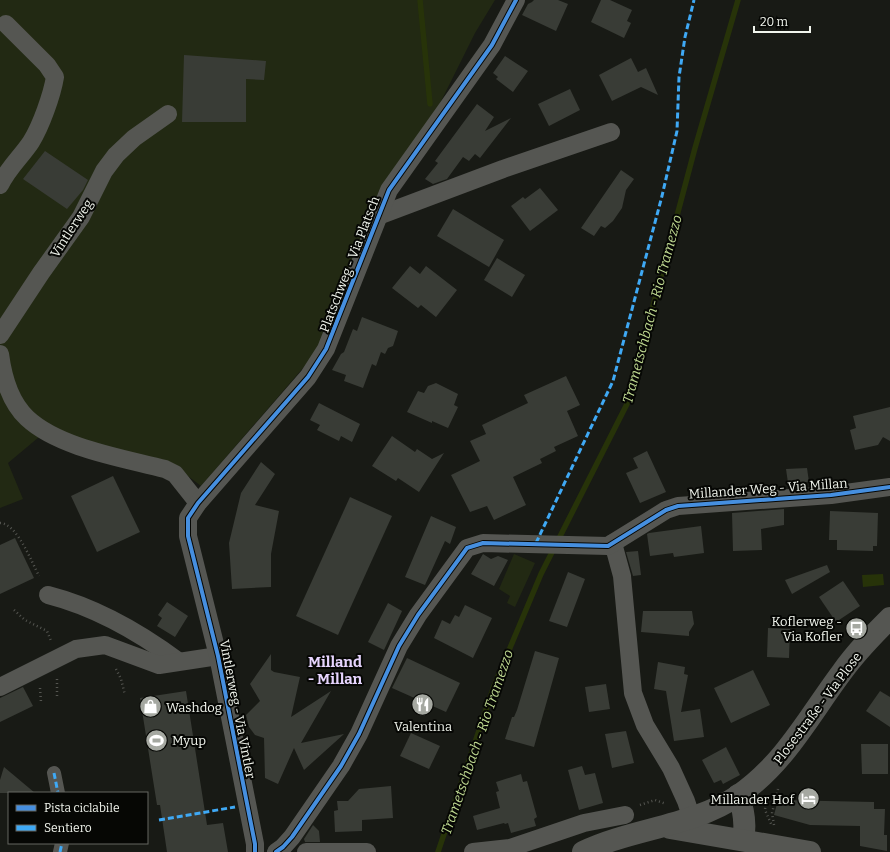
<svg xmlns="http://www.w3.org/2000/svg" width="890" height="852" font-family="Bitter,serif">
<rect width="100%" height="100%" fill="#181a15"/>
<g fill="#222913">
<polygon points="0,0 495,0 475,33 315,354 201,486 171,463 87,441 51,427 8,463 23,499 0,508"/>
<polygon points="514,554 535,563 515,607 507,603 510,596 499,589"/>
</g>
<polygon fill="#273309" points="883,574 884,585 863,587 862,575"/>
<g fill="none" stroke-linecap="round" stroke-linejoin="round">
<g stroke="#273309" stroke-width="5.5">
<polyline points="420,0 430,104"/>
<polyline points="438,852 494,686 541,574 627,404 695,148 738,0"/>
</g>
</g>
<g fill="#393c36">
<polygon points="534,0 558,0 568,4 556,31 522,15 528,4 532,2"/>
<polygon points="601,0 610,0 632,10 627,21 631,23 624,38 591,22"/>
<polygon points="184,55 266,61 264,80 246,79 246,122 182,122"/>
<polygon points="505,56 528,71 513,92 496,79 498,77 493,73"/>
<polygon points="631,58 638,72 646,68 658,95 641,87 612,101 599,75"/>
<polygon points="570,89 580,110 549,126 538,104"/>
<polygon points="477,104 494,117 485,131 511,118 480,158 475,154 469,161 463,157 447,179 433,184 425,179 438,163 435,161"/>
<polygon points="45,151 88,180 83,190 67,209 23,179"/>
<polygon points="621,170 634,179 626,190 622,208 613,221 605,228 601,226 594,236 581,228"/>
<polygon points="540,188 558,210 530,231 511,206 523,197 525,199"/>
<polygon points="453,209 504,240 489,267 437,236"/>
<polygon points="497,258 525,275 512,297 484,280"/>
<polygon points="410,266 420,274 426,266 457,290 436,317 421,305 418,308 392,288"/>
<polygon points="362,317 398,331 393,346 388,348 385,354 381,352 376,366 372,364 363,388 344,381 346,375 332,370 341,354 344,352 353,329 357,331"/>
<polygon points="566,376 580,405 567,411 578,436 554,447 556,451 540,459 542,463 513,477 526,505 494,520 487,506 470,512 451,475 480,461 470,441 486,434 482,425 528,403 524,395"/>
<polygon points="436,383 458,394 454,405 458,407 448,428 432,421 432,423 407,412 418,391 424,393 428,386"/>
<polygon points="319,403 360,424 352,442 341,436 339,441 317,430 320,425 310,420"/>
<polygon points="890,407 890,441 883,437 878,445 855,450 850,430 856,428 853,416"/>
<polygon points="392,436 415,452 417,449 432,459 444,453 419,492 398,478 396,481 372,466"/>
<polygon points="647,451 666,492 640,503 626,473 638,468 633,458"/>
<polygon points="261,462 275,474 255,505 279,511 271,554 271,587 232,589 229,543 241,493"/>
<polygon points="807,468 809,482 788,483 786,469"/>
<polygon points="113,476 140,532 97,552 71,496"/>
<polygon points="350,497 392,516 338,635 296,616"/>
<polygon points="784,509 784,525 761,529 762,550 733,551 732,513"/>
<polygon points="830,511 878,513 877,546 873,546 873,551 837,550 837,540 829,540"/>
<polygon points="431,516 456,527 450,544 445,541 425,585 405,577"/>
<polygon points="701,526 704,553 674,557 673,553 650,556 647,534 649,533"/>
<polygon points="15,538 34,578 0,594 0,545"/>
<polygon points="638,551 641,575 633,576 626,552"/>
<polygon points="483,554 491,559 498,556 508,560 494,586 471,574"/>
<polygon points="827,565 830,572 792,594 785,580"/>
<polygon points="568,572 585,579 567,627 549,621"/>
<polygon points="843,581 860,606 836,622 819,597"/>
<polygon points="167,602 188,616 175,637 157,626 162,618 158,615"/>
<polygon points="388,603 402,611 384,650 368,642"/>
<polygon points="465,605 492,618 473,658 434,638 442,620 450,624 455,615 459,617"/>
<polygon points="643,611 692,611 694,624 689,632 689,636 641,632"/>
<polygon points="768,628 790,629 789,658 767,657"/>
<polygon points="535,651 559,658 534,747 505,739 512,717 514,717 517,710"/>
<polygon points="271,654 271,670 274,672 300,677 291,717 331,691 301,743 344,734 304,770 294,748 278,784 265,778 264,738 255,735 249,727 246,715 260,701 250,684"/>
<polygon points="407,658 460,683 446,712 392,688"/>
<polygon points="658,662 685,667 684,674 688,675 681,712 700,709 704,737 674,741 666,691 654,689"/>
<polygon points="753,670 770,705 731,723 714,688"/>
<polygon points="606,684 610,709 589,712 585,687"/>
<polygon points="23,687 33,706 0,722 0,698"/>
<polygon points="186,691 207,825 223,823 228,852 167,852 160,805 157,805 140,698"/>
<polygon points="880,691 890,697 890,727 866,711"/>
<polygon points="626,731 634,763 612,768 605,734"/>
<polygon points="411,733 440,746 429,769 400,756"/>
<polygon points="861,744 888,744 888,774 862,774"/>
<polygon points="726,747 740,775 723,784 721,780 714,783 702,760"/>
<polygon points="582,766 585,775 595,773 603,803 579,810 568,770"/>
<polygon points="4,767 35,793 0,793 0,780"/>
<polygon points="521,774 523,782 527,781 537,817 534,819 536,826 511,833 508,823 505,824 504,823 477,830 473,816 500,808 496,792 499,791 496,782"/>
<polygon points="391,786 393,818 362,820 362,831 335,832 334,811 338,810 337,801 348,801 359,789"/>
<polygon points="778,800 874,802 874,809 885,809 884,835 887,835 887,851 860,846 860,826 810,825 774,815"/>
<polygon points="313,825 319,831 320,842 305,842 304,839"/>
</g>
<g fill="none" stroke-linecap="round" stroke-linejoin="round">
<g stroke="#545550" stroke-width="2.5" stroke-dasharray="1 3" stroke-linecap="butt">
<path d="M0,523C17,523 32,563 39,576"/>
<polyline points="14,610 25,620 47,631 51,641"/>
<polyline points="116,669 121,679 125,695"/>
<polyline points="40,688 41,702"/>
<polyline points="57,696 57,679"/>
<polyline points="766,800 765,810 772,826"/>
<polyline points="640,805 655,800 666,804"/>
<polyline points="774,825 772,813 778,789"/>
</g>
<g stroke="#555652" stroke-width="14">
<polyline points="54,773 58,793"/>
<polyline points="60,852 62,843"/>
</g>
<g stroke="#555652" stroke-width="18">
<path d="M0,185C8,168 21,157 31,142C41,126 52,95 55,77L47,65L6,24"/>
<polyline points="378,216 503,169 611,132"/>
<polyline points="0,335 41,273 81,217 104,171 116,155 134,138 168,114"/>
<path d="M0,354C3,377 10,402 27,418C59,448 123,458 165,469L175,474L198,503"/>
<polyline points="613,543 622,576 633,693 645,725 671,768 686,801 692,819"/>
<path d="M48,595C95,607 139,632 178,661"/>
<polyline points="0,687 76,649 105,645 159,665 218,656"/>
<polyline points="255,852 255,844 218,656 188,536 188,518 198,503 308,377 326,349 389,190 492,45 516,0"/>
<polyline points="276,852 283,847 292,837 341,766 359,734 399,646 418,615 467,548 483,543 608,546 666,510 678,506 831,495 890,487"/>
<polyline points="306,852 367,852"/>
<polyline points="473,852 510,848 584,823 625,815"/>
</g>
<g stroke="#555652" stroke-width="22">
<path d="M738,795C744,810 746,825 743,840"/>
<polyline points="670,828 810,852"/>
<path d="M583,852C633,828 692,827 739,795C785,763 809,716 842,672C856,652 873,635 890,618"/>
</g>
<g stroke="#3fa9f5" stroke-width="3" stroke-dasharray="6 3" stroke-linecap="butt">
<polyline points="536,543 613,381 662,196 677,131 679,77 685,37 694,0"/>
<polyline points="54,773 58,793"/>
<polyline points="159,820 235,807"/>
<polyline points="60,852 62,843"/>
</g>
<defs>
<g id="cycleway">
<polyline points="255,852 255,844 218,656 188,536 188,518 198,503 308,377 326,349 389,190 492,45 516,0"/>
<polyline points="276,852 283,847 292,837 341,766 359,734 399,646 418,615 467,548 483,543 608,546 666,510 678,506 831,495 890,487"/>
</g>
</defs>
<use href="#cycleway" stroke="#060704" stroke-width="6"/>
<use href="#cycleway" stroke="#468fdf" stroke-width="4"/>
</g>
<defs>
<symbol id="bus-disc" viewBox="-11 -11 22 22"><circle r="9.5" fill="#a5a8a1" stroke="#060704"/><path d="M-5-6H5V4H4V6H2V4H-2V6H-4V4H-5ZM-3.5-4V0h7V-4ZM-3.5 1.2v1.5H-2V1.2ZM2 1.2v1.5H3.5V1.2Z" fill="#fff"/></symbol>
<symbol id="restaurant-disc" viewBox="-11 -11 22 22"><circle r="9.5" fill="#a5a8a1" stroke="#060704"/><path d="M-5-6h1v4h1v-4h1v4h1v-4h1v5L-1.5 .5V6h-2V.5L-5-1ZM5-6V6H3V1.5H1.5Q1.5-4 5-6Z" fill="#fff"/></symbol>
<symbol id="shop-disc" viewBox="-11 -11 22 22"><circle r="9.5" fill="#a5a8a1" stroke="#060704"/><path d="M-5-2.5h2.3a2.7 3.5 0 0 1 5.4 0H5L5.5 6h-11ZM-1.5-2.5h3a1.5 2.3 0 0 0-3 0Z" fill="#fff"/></symbol>
<symbol id="stadium-disc" viewBox="-11 -11 22 22"><circle r="9.5" fill="#a5a8a1" stroke="#060704"/><path d="M0-5a6.5 5 0 1 0 0 10a6.5 5 0 1 0 0-10ZM-3.5-1.8h7v3.6h-7Z" fill="#fff"/></symbol>
<symbol id="hotel-disc" viewBox="-11 -11 22 22"><circle r="9.5" fill="#a5a8a1" stroke="#060704"/><path d="M-6-4.5h1.5V1H6V5H4.5V3h-9V5H-6ZM-4 0a1.8 1.8 0 1 1 3.6 0ZM.5 0V-2.5h3Q6-2.5 6 0Z" fill="#fff"/></symbol>
</defs>
<g fill-rule="evenodd">
<use href="#bus-disc" x="844" y="616" width="25" height="25"/>
<use href="#restaurant-disc" x="410" y="692" width="25" height="25"/>
<use href="#shop-disc" x="138" y="694" width="25" height="25"/>
<use href="#stadium-disc" x="144" y="728" width="25" height="25"/>
<use href="#hotel-disc" x="796" y="786" width="25" height="25"/>
</g>
<g text-anchor="middle" stroke-width="4" stroke-linejoin="round" paint-order="stroke">
<g font-size="13" fill="#f1f5ed" stroke="#060704">
<text transform="translate(71 228) rotate(-57)" y="5">Vintlerweg</text>
<text transform="translate(349 264) rotate(-69)" y="5">Platschweg - Via Platsch</text>
<text transform="translate(768 488) rotate(-4)" y="5">Millander Weg - Via Millan</text>
<text transform="translate(817 708) rotate(-53)" y="5">Plosestraße - Via Plose</text>
<text transform="translate(238 709) rotate(79)" y="5">Vintlerweg - Via Vintler</text>
</g>
<g font-size="13" fill="#f1f5ed" stroke="#060704" text-anchor="end">
<text x="842" y="626">Koflerweg -<tspan x="842" dy="15">Via Kofler</tspan></text>
<text x="166" y="712" text-anchor="start">Washdog</text>
<text x="423" y="731" text-anchor="middle">Valentina</text>
<text x="172" y="745" text-anchor="start">Myup</text>
<text x="794" y="804">Millander Hof</text>
</g>
<g font-size="14" font-style="italic" fill="#bfd991" stroke="#060704">
<text transform="translate(652 309) rotate(-75)" y="5">Trametschbach - Rio Tramezzo</text>
<text transform="translate(477 742) rotate(-71)" y="5">Trametschbach - Rio Tramezzo</text>
</g>
<g font-size="15" font-weight="bold" fill="#e6d4fe" stroke="#060704">
<text x="335" y="667">Milland<tspan x="335" dy="17">- Millan</tspan></text>
</g>
</g>
<rect x="8" y="792" width="140" height="52" fill="#060704" stroke="#646661"/>
<rect x="16" y="805" width="20" height="6" fill="#468fdf" stroke="#646661"/>
<text x="44" y="812" font-size="12" fill="#f1f5ed">Pista ciclabile</text>
<rect x="16" y="825" width="20" height="6" fill="#3fa9f5" stroke="#646661"/>
<text x="44" y="832" font-size="12" fill="#f1f5ed">Sentiero</text>
<path d="M754 26v6h56v-6" fill="none" stroke="#f1f5ed" stroke-width="2"/>
<text x="760" y="26" font-size="12" fill="#f1f5ed" stroke="#060704" stroke-width="3" paint-order="stroke">20 m</text>
</svg>
